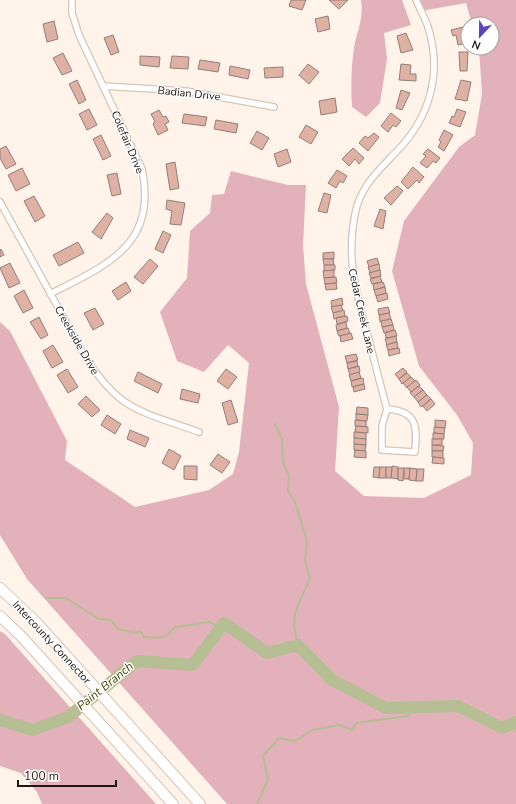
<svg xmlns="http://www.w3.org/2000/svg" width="516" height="804" font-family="'Nunito Sans',sans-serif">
<rect width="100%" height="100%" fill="#fff3ea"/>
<g fill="#e2b1b9">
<path d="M361,0H402L411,25L384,33L387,59L380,103L366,117L352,107C351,87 351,68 354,48C357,30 364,19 361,0Z"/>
<polygon points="416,0 516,0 516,804 227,804 27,579 0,535 0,322 10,331 67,441 65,460 135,507 209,490 233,474 239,452 249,363 228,345 204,372 177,361 160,312 187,278 190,231 210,213 212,195 224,194 231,171 288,185 306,185 303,245 306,284 339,407 335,471 364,496 424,498 471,475 473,443 457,415 419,366 392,271 404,221 459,147 475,135 482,94 479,48 492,48 492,24 472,24 466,3 421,11"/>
<polygon points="0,631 5,634 156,804 42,804 37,792 21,773 0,766"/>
</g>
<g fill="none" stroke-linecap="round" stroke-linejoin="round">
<g stroke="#b6be94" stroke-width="2">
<path d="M275,424L282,439L283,462L289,476L288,491L295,502L307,541L305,561L310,579C297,609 289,612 298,645"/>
<path d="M46,598H66L99,619L111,620L118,629C127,630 132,634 141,632L144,637C160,638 165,640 175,627L210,622L220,628"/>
<polyline points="516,728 516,732"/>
<polyline points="257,804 268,779 263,756 279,738 295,741 312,730 339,725 352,730 356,723 407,716 417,707"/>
</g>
<polyline stroke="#b6be94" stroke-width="12" points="0,720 33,730 68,717 137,661 193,665 224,623 267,653 298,645 332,680 386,708 458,706 502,728 516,722"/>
</g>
<g fill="#dfb0a4" stroke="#947e78">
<polygon points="291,0 306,0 302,10 289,6"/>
<polygon points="329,0 348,0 339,9"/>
<polygon points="328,16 330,29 318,32 315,19"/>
<polygon points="54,21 58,39 47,42 43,24"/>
<polygon points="463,27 467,43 458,45 456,35 453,36 451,30"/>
<polygon points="406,33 413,50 401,53 397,36"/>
<polygon points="113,35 119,52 111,55 104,38"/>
<polygon points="459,52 468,52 467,71 460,71"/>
<polygon points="63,53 72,71 62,75 53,58"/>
<polygon points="140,56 160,57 159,67 140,65"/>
<polygon points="172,56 189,57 188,69 170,68"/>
<polygon points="200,60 220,63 218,72 198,69"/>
<polygon points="308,64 319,72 309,84 299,75"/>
<polygon points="401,64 411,65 410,74 416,74 416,81 399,80"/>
<polygon points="230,66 250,70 248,79 229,75"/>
<polygon points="283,67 283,77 265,78 264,68"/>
<polygon points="77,80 86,100 79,104 69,84"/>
<polygon points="461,80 471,82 467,101 455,99"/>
<polygon points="401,90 410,93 402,110 396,108"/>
<polygon points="335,98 337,112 321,115 319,101"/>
<polygon points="89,109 97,125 87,130 79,114"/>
<polygon points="457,109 466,112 460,127 449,123 452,116 454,117"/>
<polygon points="159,110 163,117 166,116 169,122 165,124 168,130 158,135 153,124 155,122 151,114"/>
<polygon points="391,113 401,121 396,127 393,125 388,132 381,126"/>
<polygon points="184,114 207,117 205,126 182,123"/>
<polygon points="216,120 238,124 236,133 214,129"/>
<polygon points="306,125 318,132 311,144 299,137"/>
<polygon points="444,130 453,135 444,151 438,147 441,142 439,140"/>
<polygon points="257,131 269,138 262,150 250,143"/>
<polygon points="374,133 379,137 368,151 359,143 365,136 368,138"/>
<polygon points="101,135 111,156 103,160 93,139"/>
<polygon points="6,146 16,164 6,169 0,158 0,149"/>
<polygon points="353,148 364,158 359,164 355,159 349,166 342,159"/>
<polygon points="287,149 291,162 278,167 274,154"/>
<polygon points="428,149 440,158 436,163 433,161 427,168 420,163 426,156 423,154"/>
<polygon points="175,162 179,188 170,190 166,164"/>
<polygon points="413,167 424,177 419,183 417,180 408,189 401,182"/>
<polygon points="22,168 30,184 16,191 8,175"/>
<polygon points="337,170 347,176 343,183 340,181 336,188 328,183"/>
<polygon points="117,173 121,194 112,196 107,175"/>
<polygon points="397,186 403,191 391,205 384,198"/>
<polygon points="324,193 331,195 327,213 318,211"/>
<polygon points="34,196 45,216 35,222 24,201"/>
<polygon points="167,200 185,203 181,225 170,224 172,211 166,209"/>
<polygon points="380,209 386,211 383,229 374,226"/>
<polygon points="107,213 113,218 101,239 92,232"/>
<polygon points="163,231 171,235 163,253 155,249"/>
<polygon points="78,242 84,253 59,266 53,255"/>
<polygon points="1,249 4,255 0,257 0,250"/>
<polygon points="334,252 334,259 323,259 323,253"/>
<polygon points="377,258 379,264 369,267 367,261"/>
<polygon points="150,259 158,266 143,284 134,277"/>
<polygon points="323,259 333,259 334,265 324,265"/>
<polygon points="10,263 20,283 9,288 0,268"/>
<polygon points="379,264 380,270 370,273 368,267"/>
<polygon points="324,265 335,265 335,270 324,271"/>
<polygon points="334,270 334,277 324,278 323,271"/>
<polygon points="380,270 381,276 371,278 369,273"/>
<polygon points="380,276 382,282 372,284 370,279"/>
<polygon points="336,277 337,283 325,284 324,278"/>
<polygon points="126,282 131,291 118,300 112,291"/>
<polygon points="383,282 385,287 374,290 373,284"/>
<polygon points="336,283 337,289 326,290 325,284"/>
<polygon points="385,287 386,293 376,296 374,290"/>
<polygon points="24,290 33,308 23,313 14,296"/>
<polygon points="387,293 388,299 378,302 376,296"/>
<polygon points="342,298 343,305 332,307 331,301"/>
<polygon points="341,305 343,311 333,313 331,307"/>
<polygon points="388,307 390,313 379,315 378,309"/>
<polygon points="95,308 104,324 93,330 84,313"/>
<polygon points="344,310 345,316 334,319 333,313"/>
<polygon points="389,313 391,319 380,322 379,315"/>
<polygon points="347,316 348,321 337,324 336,318"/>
<polygon points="39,317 48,335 41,339 30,322"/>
<polygon points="391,319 393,325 382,327 381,321"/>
<polygon points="346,322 347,328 337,331 336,325"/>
<polygon points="393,325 394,330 384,333 382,327"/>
<polygon points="348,328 350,334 339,336 337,331"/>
<polygon points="395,330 397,336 386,338 385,333"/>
<polygon points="351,333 353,339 341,342 340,336"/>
<polygon points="396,336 397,342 387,345 385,339"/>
<polygon points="397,342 398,348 388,350 386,345"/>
<polygon points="53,345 63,362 52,368 43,351"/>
<polygon points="399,348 400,353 389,356 388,350"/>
<polygon points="356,354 358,360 347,363 345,356"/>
<polygon points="357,361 358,366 348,369 347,363"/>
<polygon points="359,366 360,372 350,375 348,369"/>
<polygon points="403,368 407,372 399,379 395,374"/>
<polygon points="67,369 78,387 68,393 57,375"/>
<polygon points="226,369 237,377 228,389 217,381"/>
<polygon points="138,372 162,384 158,393 134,381"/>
<polygon points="359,372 361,378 351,381 349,375"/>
<polygon points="407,373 411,377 402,384 399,379"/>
<polygon points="411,377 415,381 407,388 403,383"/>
<polygon points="363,378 364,384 352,387 351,381"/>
<polygon points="416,380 420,385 411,392 407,387"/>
<polygon points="364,384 365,389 354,392 353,387"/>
<polygon points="419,386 423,390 414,397 410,393"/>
<polygon points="182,389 200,394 198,403 180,399"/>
<polygon points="423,390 427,395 418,402 414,397"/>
<polygon points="427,395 431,399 421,407 418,402"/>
<polygon points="86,396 100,410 92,417 78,404"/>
<polygon points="431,399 435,404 427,411 423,406"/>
<polygon points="231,400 238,422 228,425 222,403"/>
<polygon points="357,407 368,408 368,415 356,414"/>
<polygon points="356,414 368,415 367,421 356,420"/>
<polygon points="107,415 121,424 115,434 101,425"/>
<polygon points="355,420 366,421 366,427 355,426"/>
<polygon points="435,420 446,421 445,428 435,427"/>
<polygon points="356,426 368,427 368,433 355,432"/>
<polygon points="434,427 445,428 444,434 434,433"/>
<polygon points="130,430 149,438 145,447 127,439"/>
<polygon points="354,432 366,433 366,439 354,438"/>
<polygon points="433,433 444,434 444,439 433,439"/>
<polygon points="354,438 366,439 366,445 354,444"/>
<rect x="432" y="439" width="10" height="6"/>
<polygon points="354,444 366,445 365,451 354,450"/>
<polygon points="432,445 444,446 443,451 432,451"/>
<polygon points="169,449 181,456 174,470 162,463"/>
<polygon points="355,450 366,451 366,458 354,457"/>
<polygon points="432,451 443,451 443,458 432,457"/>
<polygon points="218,454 230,462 222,473 210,465"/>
<polygon points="433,457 444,458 444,464 432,463"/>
<polygon points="184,466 197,466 197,480 184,479"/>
<polygon points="392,466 398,467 398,479 391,478"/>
<polygon points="374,467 380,467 379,478 373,477"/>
<polygon points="380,467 386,467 386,478 379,478"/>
<polygon points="386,467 392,467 391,478 386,478"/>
<polygon points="398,468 404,468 403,481 398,480"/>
<polygon points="404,468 410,468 409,479 404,479"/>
<polygon points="410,468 417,469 416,481 409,480"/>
<polygon points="417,469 424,469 423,481 416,481"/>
</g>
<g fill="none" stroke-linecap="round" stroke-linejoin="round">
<defs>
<g id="minor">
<polyline points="103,86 186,91 274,107"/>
<path d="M0,202L87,360C97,375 108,389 122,400C142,415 175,423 199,432"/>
<path d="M50,294C107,265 158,245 142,169L79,35L72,13V0"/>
<path d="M387,409C418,411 417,427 415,452L382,450V426L387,409C380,384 374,359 367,333C356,291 346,258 355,214C360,187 378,171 396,152C429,119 443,74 428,27C425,18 420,9 416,0"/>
</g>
<g id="motorway">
<polyline points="0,588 36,622 200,804"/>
<polyline points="0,616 21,636 173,804"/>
</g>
</defs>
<use href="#minor" stroke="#d7c5b6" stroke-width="8"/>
<use href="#motorway" stroke="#d7c5b6" stroke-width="12"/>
<use href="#minor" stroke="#fff" stroke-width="5.5"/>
<use href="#motorway" stroke="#fff" stroke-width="10"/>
</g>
<g text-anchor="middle" stroke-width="3" stroke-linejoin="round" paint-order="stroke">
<g font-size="11" fill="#1e1712" stroke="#fff">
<text transform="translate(189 93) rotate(6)" y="4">Badian Drive</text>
<text transform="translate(128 142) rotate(67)" y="4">Colefair Drive</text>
<text transform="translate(362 311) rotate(77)" y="4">Cedar Creek Lane</text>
<text transform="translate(77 340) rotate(60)" y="4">Creekside Drive</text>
<text transform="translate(52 642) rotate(47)" y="4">Intercounty Connector</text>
</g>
<g font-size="12" font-style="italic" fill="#424a02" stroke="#fff">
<text transform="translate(105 686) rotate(-39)" y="4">Paint Branch</text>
</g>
</g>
<g transform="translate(480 36) rotate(202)"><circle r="19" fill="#ffffff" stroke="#a5a2a0"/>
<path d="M0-3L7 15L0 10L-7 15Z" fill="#5a45be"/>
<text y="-6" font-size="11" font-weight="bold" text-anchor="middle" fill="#1e1712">N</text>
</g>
<path d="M18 780v6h98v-6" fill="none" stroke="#1e1712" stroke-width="2"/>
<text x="24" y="780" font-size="12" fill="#1e1712" stroke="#ffffff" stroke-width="3" paint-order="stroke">100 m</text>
</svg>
